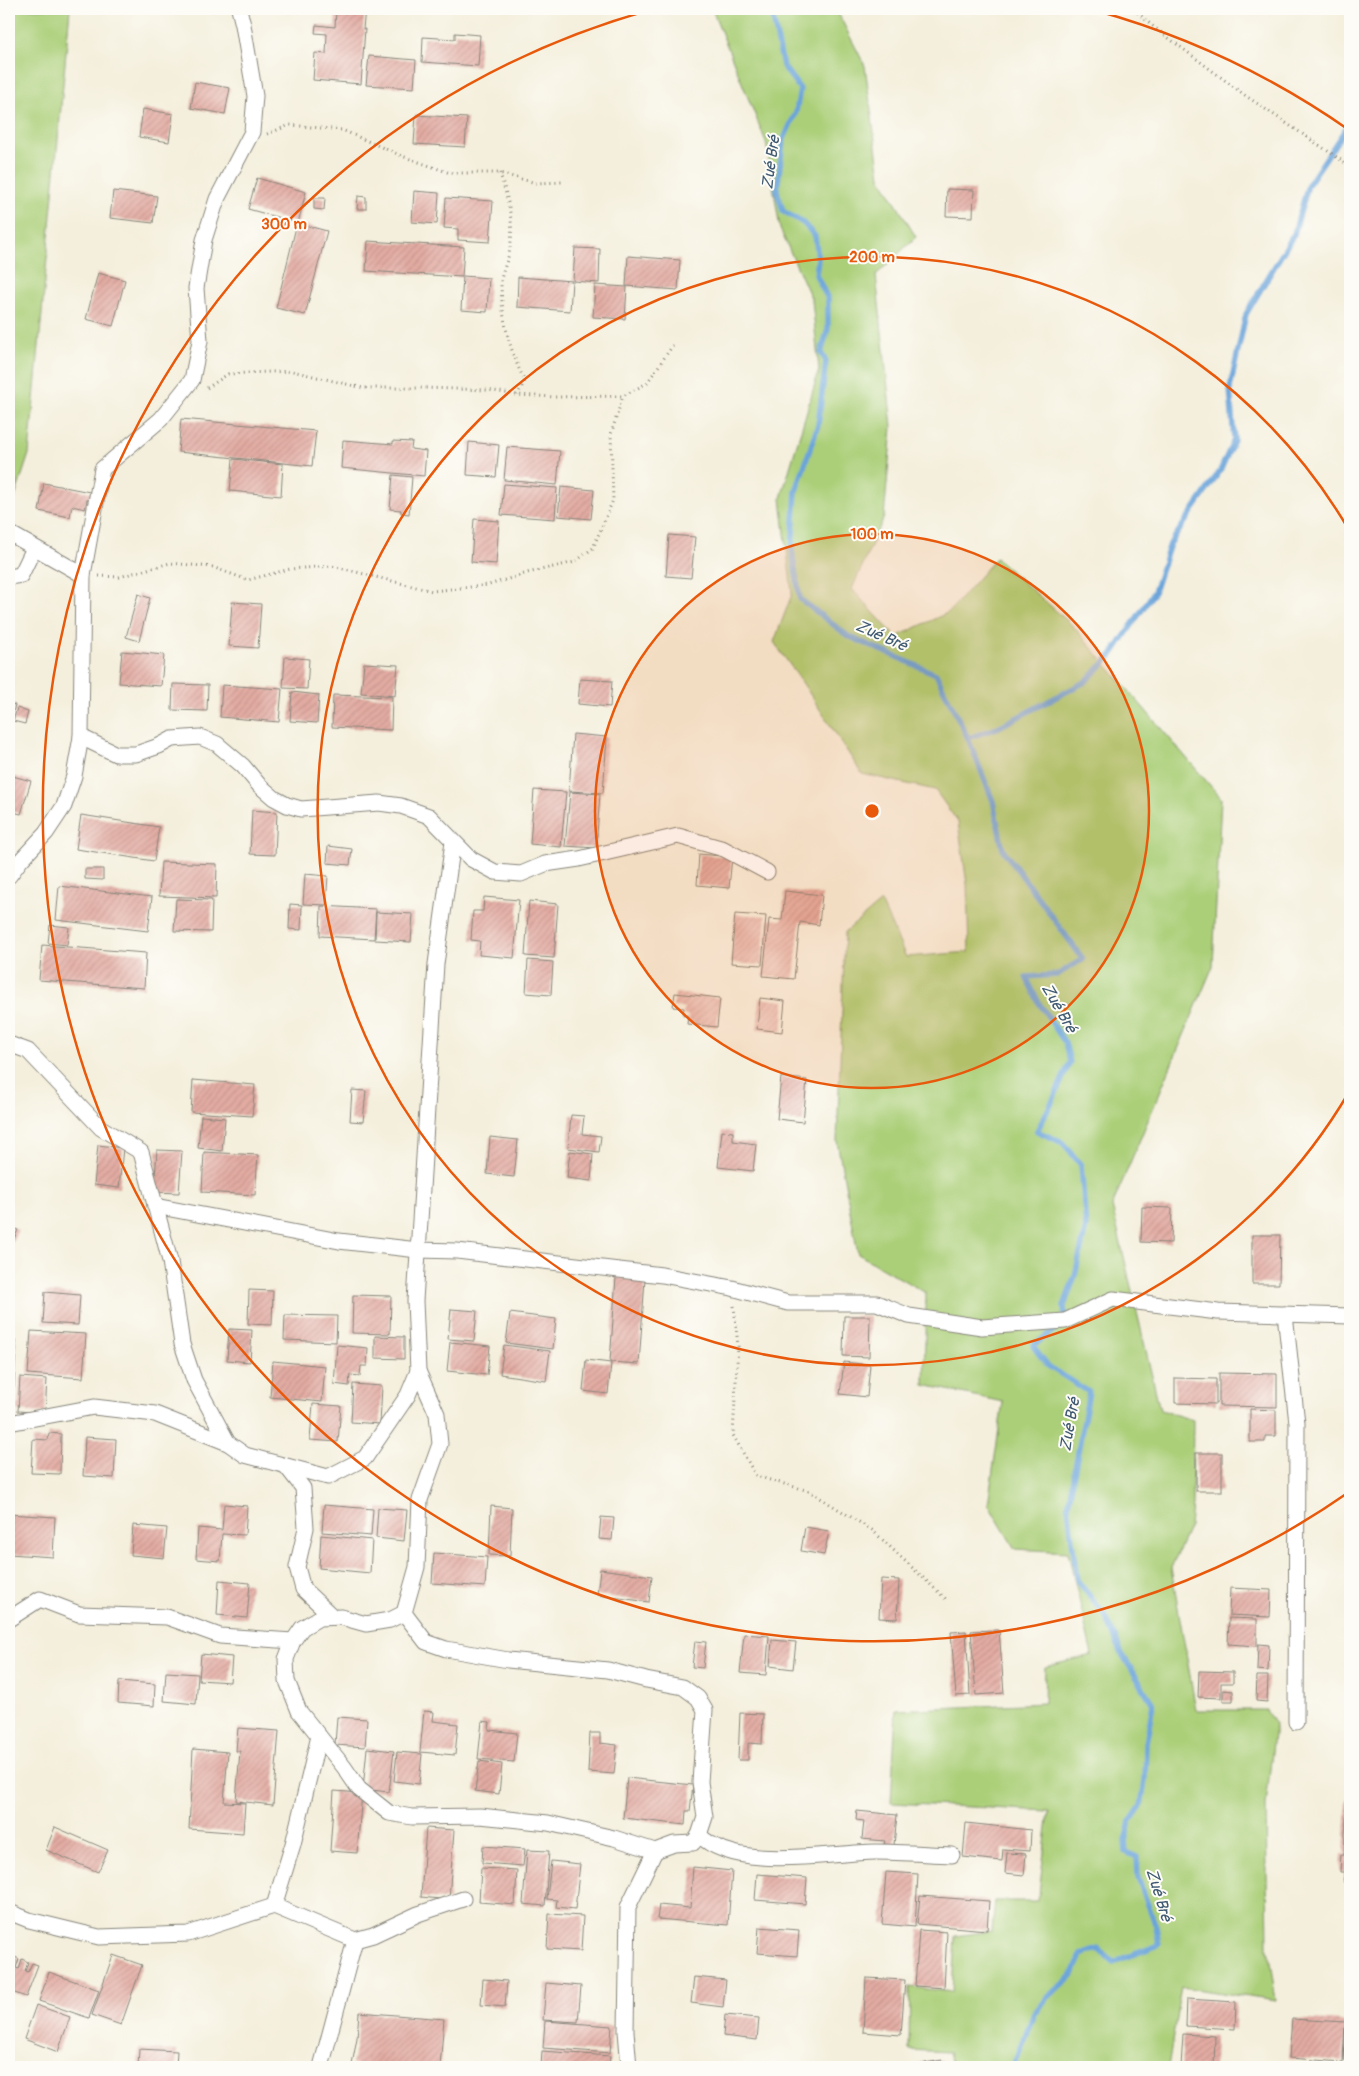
<svg xmlns="http://www.w3.org/2000/svg" width="1359" height="2076" font-family="Pangolin,sans-serif">
<defs>
<pattern id="building-hatch" width="6" height="6" patternUnits="userSpaceOnUse" patternTransform="scale(1.25)"><rect width="6" height="6" fill="#e3aca3"/><path d="M-1 1l2-2M0 6l6-6M5 7l2-2" fill="none" stroke="#c2938c"/></pattern>
</defs>
<rect width="100%" height="100%" fill="#fdfcf7"/>
<filter id="ink" filterUnits="userSpaceOnUse"><feTurbulence type="fractalNoise" baseFrequency=".02" numOctaves="2"/><feDisplacementMap in="SourceGraphic" scale="10" xChannelSelector="R" yChannelSelector="G"/><feConvolveMatrix kernelMatrix="1 2 1 2 8 2 1 2 1" color-interpolation-filters="sRGB"/></filter>
<filter id="wash" filterUnits="userSpaceOnUse"><feTurbulence type="fractalNoise" baseFrequency=".0096" numOctaves="4" result="noise"/><feDisplacementMap in="SourceGraphic" scale="20" xChannelSelector="R" yChannelSelector="G"/><feGaussianBlur stdDeviation="1.12" result="paint"/><feColorMatrix in="noise" values="0 0 0 0 0 0 0 0 0 0 0 0 0 0 0 0 0 1.4 0 .05"/><feComposite in="paint" operator="in"/></filter>
<g filter="url(#wash)">
<rect width="100%" height="100%" fill="#f4efdc"/>
<g fill="#abcf78" stroke="#64764a">
<polygon points="9,9 70,9 29,454 9,515"/>
<polygon points="712,9 836,9 865,66 880,177 916,237 876,275 892,427 884,517 852,589 896,637 949,612 996,558 1072,625 1221,798 1213,966 1112,1206 1160,1410 1193,1420 1192,1504 1190,1526 1171,1568 1196,1710 1266,1710 1275,1725 1266,1805 1268,1948 1276,2001 1181,1987 1168,2067 952,2067 949,2052 909,2050 910,1987 952,1992 955,1936 992,1931 995,1901 1038,1901 1049,1811 891,1803 896,1710 1044,1703 1045,1667 1092,1655 1068,1552 1015,1549 988,1504 1003,1402 924,1385 926,1293 858,1254 837,1141 845,932 881,902 906,957 969,952 967,884 958,822 935,790 862,774 804,685 774,642 792,594 781,498 819,370 812,300 780,229 766,142"/>
</g>
<g fill="none" stroke-linecap="round" stroke-linejoin="round">
<g stroke="#6aa4da" stroke-width="5.5">
<polyline points="771,9 783,66 800,89 796,112 783,141 777,191 783,211 803,223 815,236 818,258 816,275 828,299 828,329 821,353 826,361 818,425 796,491 792,551 800,599 848,636 936,674 968,738 993,801 1003,850 1083,959 1057,975 1026,977 1039,1003 1065,1043 1070,1062 1053,1100 1037,1131 1063,1143 1081,1165 1086,1227 1075,1276 1064,1306 1065,1320"/>
<polyline points="968,738 997,728 1085,682 1112,655 1154,592 1170,544 1220,471 1234,440 1230,388 1246,314 1294,234 1308,185 1350,122"/>
<polyline points="1011,2067 1019,2053 1034,2013 1053,1992 1073,1975 1081,1955 1098,1949 1113,1962 1159,1945 1156,1926 1138,1878 1137,1857 1126,1852 1125,1841 1130,1822 1141,1806 1145,1780 1146,1743 1153,1704 1122,1654 1105,1615 1077,1580 1068,1506 1089,1392 1048,1366 1033,1346 1059,1326"/>
</g>
</g>
<g id="blocks">
<g fill="url(#building-hatch)">
<polygon points="160,9 184,9 184,13 160,11"/>
<polygon points="336,9 365,9 363,29 365,29 361,84 313,80 315,53 326,54 327,34 315,33 316,25 335,27"/>
<polygon points="455,33 480,35 478,66 422,62 423,37 455,39"/>
<polygon points="369,56 416,60 414,88 366,85"/>
<polygon points="195,82 230,88 225,114 191,108"/>
<polygon points="143,109 173,114 169,142 139,137"/>
<polygon points="416,115 467,118 465,147 414,144"/>
<polygon points="257,178 306,192 298,223 248,209"/>
<polygon points="947,189 974,190 973,217 946,216"/>
<polygon points="113,191 157,196 153,223 110,218"/>
<polygon points="414,191 439,193 437,224 412,222"/>
<polygon points="358,196 366,197 366,209 357,209"/>
<polygon points="314,198 325,198 324,210 314,209"/>
<polygon points="446,198 493,201 490,242 458,240 458,229 444,228"/>
<polygon points="297,223 327,231 305,315 276,308"/>
<polygon points="368,241 464,247 462,277 366,271"/>
<polygon points="575,248 600,249 599,283 573,281"/>
<polygon points="628,256 680,260 678,290 626,286"/>
<polygon points="98,273 125,280 113,326 86,319"/>
<polygon points="463,276 489,278 487,312 461,310"/>
<polygon points="518,277 572,281 570,311 517,307"/>
<polygon points="595,285 627,287 625,319 593,317"/>
<polygon points="181,419 316,431 312,466 178,452"/>
<polygon points="343,440 393,444 393,441 412,442 411,449 426,451 424,476 341,468"/>
<polygon points="469,442 499,445 496,477 467,475"/>
<polygon points="507,447 560,451 557,485 504,480"/>
<polygon points="233,459 283,464 281,496 230,491"/>
<polygon points="393,475 412,477 409,514 401,513 401,510 390,509"/>
<polygon points="44,483 95,493 94,501 87,500 85,509 72,506 70,517 39,511"/>
<polygon points="504,484 557,488 555,519 501,515"/>
<polygon points="561,487 594,490 591,519 558,516"/>
<polygon points="474,519 499,521 496,564 471,562"/>
<polygon points="669,535 695,537 691,578 666,576"/>
<polygon points="138,594 150,598 139,641 126,637"/>
<polygon points="232,602 261,604 258,648 229,646"/>
<polygon points="122,651 164,655 161,686 119,683"/>
<polygon points="285,657 309,659 307,689 283,688"/>
<polygon points="364,663 398,665 395,696 361,693"/>
<polygon points="580,679 612,681 610,707 578,704"/>
<polygon points="173,684 208,685 207,711 172,710"/>
<polygon points="222,685 282,689 279,722 220,717"/>
<polygon points="292,692 319,695 317,723 290,721"/>
<polygon points="333,695 392,697 391,730 332,727"/>
<polygon points="9,703 15,705 9,727"/>
<polygon points="17,708 28,712 25,724 13,721"/>
<polygon points="573,734 607,737 603,793 569,791"/>
<polygon points="9,775 31,781 21,814 9,811"/>
<polygon points="534,790 566,792 561,847 530,844"/>
<polygon points="570,792 600,794 596,848 565,846"/>
<polygon points="252,810 277,812 275,855 250,854"/>
<polygon points="81,815 159,827 154,861 76,849"/>
<polygon points="328,846 352,849 350,865 327,863"/>
<polygon points="699,854 732,857 729,888 697,885"/>
<polygon points="161,862 217,864 216,898 159,896"/>
<polygon points="85,869 103,869 103,880 85,879"/>
<polygon points="305,874 328,876 326,905 303,904"/>
<polygon points="59,886 152,897 148,931 56,920"/>
<polygon points="785,891 822,895 819,925 800,922 794,979 763,976 769,919 782,920"/>
<polygon points="484,897 519,900 514,958 479,955 480,941 471,940 473,911 483,911"/>
<polygon points="176,899 212,900 211,932 174,931"/>
<polygon points="529,901 558,904 554,958 525,956"/>
<polygon points="290,904 302,905 301,930 289,929"/>
<polygon points="321,906 376,909 374,939 320,936"/>
<polygon points="376,912 413,914 411,942 375,940"/>
<polygon points="735,914 766,916 762,965 731,963"/>
<polygon points="50,925 69,927 67,945 48,943"/>
<polygon points="42,945 146,953 144,988 39,980"/>
<polygon points="528,960 553,962 551,995 526,993"/>
<polygon points="675,993 720,998 717,1027 687,1024 688,1015 683,1015 684,1008 673,1007"/>
<polygon points="760,998 785,1001 782,1032 757,1029"/>
<polygon points="781,1077 807,1080 803,1122 777,1119"/>
<polygon points="193,1080 255,1085 252,1116 191,1112"/>
<polygon points="352,1090 366,1091 363,1122 350,1121"/>
<polygon points="571,1115 584,1116 582,1134 601,1136 599,1152 568,1148"/>
<polygon points="201,1116 225,1118 222,1151 198,1148"/>
<polygon points="722,1131 733,1132 733,1141 756,1144 753,1171 718,1167"/>
<polygon points="490,1137 518,1140 514,1177 487,1174"/>
<polygon points="98,1145 123,1148 119,1188 94,1185"/>
<polygon points="157,1150 182,1151 179,1193 154,1192"/>
<polygon points="570,1151 593,1154 591,1181 567,1178"/>
<polygon points="204,1152 258,1155 255,1195 202,1192"/>
<polygon points="1142,1207 1172,1208 1171,1243 1141,1242"/>
<polygon points="9,1226 18,1230 9,1249"/>
<polygon points="1252,1235 1280,1235 1279,1284 1252,1284"/>
<polygon points="616,1277 645,1279 639,1364 610,1362"/>
<polygon points="249,1290 273,1291 272,1325 248,1324"/>
<polygon points="45,1292 80,1295 78,1325 43,1323"/>
<polygon points="353,1295 391,1296 390,1334 352,1333"/>
<polygon points="451,1309 477,1311 474,1341 448,1339"/>
<polygon points="510,1313 556,1319 553,1349 506,1343"/>
<polygon points="285,1315 337,1316 336,1342 284,1340"/>
<polygon points="844,1316 870,1316 869,1357 843,1356"/>
<polygon points="229,1329 252,1330 250,1362 227,1360"/>
<polygon points="31,1331 86,1334 83,1378 28,1374"/>
<polygon points="375,1336 404,1337 404,1359 375,1358"/>
<polygon points="9,1341 16,1341 14,1387 9,1387"/>
<polygon points="450,1342 490,1346 487,1375 447,1371"/>
<polygon points="337,1345 368,1348 367,1366 361,1366 360,1376 350,1375 349,1386 334,1384"/>
<polygon points="504,1345 550,1351 546,1381 500,1374"/>
<polygon points="586,1360 611,1363 608,1394 583,1391"/>
<polygon points="273,1361 325,1366 322,1402 270,1397"/>
<polygon points="844,1362 870,1365 867,1397 840,1394"/>
<polygon points="1219,1373 1277,1374 1277,1407 1219,1406"/>
<polygon points="20,1377 47,1379 45,1413 18,1411"/>
<polygon points="1175,1378 1216,1379 1216,1404 1175,1403"/>
<polygon points="353,1384 382,1386 380,1424 351,1422"/>
<polygon points="313,1404 341,1406 338,1442 310,1440"/>
<polygon points="1250,1409 1276,1410 1276,1436 1265,1436 1265,1442 1250,1442"/>
<polygon points="49,1433 61,1434 60,1474 31,1473 33,1439 48,1440"/>
<polygon points="85,1437 116,1439 114,1478 83,1476"/>
<rect x="1196" y="1453" width="26" height="38"/>
<polygon points="224,1504 247,1506 245,1535 222,1534 220,1561 196,1559 198,1528 222,1530"/>
<polygon points="324,1505 373,1509 371,1536 322,1532"/>
<polygon points="491,1506 512,1508 510,1556 489,1555"/>
<polygon points="378,1508 407,1510 404,1541 376,1538"/>
<polygon points="9,1514 55,1517 53,1557 9,1554"/>
<polygon points="601,1517 614,1518 612,1540 599,1539"/>
<polygon points="133,1525 167,1528 164,1558 131,1555"/>
<polygon points="805,1527 829,1531 824,1555 801,1551"/>
<polygon points="321,1535 372,1540 370,1573 319,1568"/>
<polygon points="434,1553 487,1557 485,1587 432,1583"/>
<polygon points="600,1569 652,1576 649,1602 597,1595"/>
<polygon points="881,1579 899,1580 897,1619 879,1618"/>
<polygon points="219,1580 250,1583 247,1618 217,1615"/>
<polygon points="1230,1588 1271,1590 1270,1617 1229,1615"/>
<polygon points="1229,1618 1257,1619 1257,1646 1228,1644"/>
<polygon points="999,1630 1004,1693 976,1695 971,1631"/>
<polygon points="966,1631 970,1695 956,1696 951,1632"/>
<polygon points="744,1634 769,1636 766,1675 740,1673"/>
<polygon points="772,1640 796,1642 793,1669 770,1666"/>
<polygon points="695,1641 706,1642 703,1668 692,1667"/>
<polygon points="1258,1644 1269,1645 1268,1671 1257,1670"/>
<polygon points="201,1654 232,1657 230,1682 199,1680"/>
<polygon points="1199,1671 1233,1672 1233,1683 1221,1683 1221,1698 1198,1697"/>
<polygon points="166,1672 198,1674 196,1704 164,1701"/>
<polygon points="1257,1676 1268,1676 1267,1702 1256,1701"/>
<polygon points="119,1681 155,1684 154,1706 118,1703"/>
<polygon points="1223,1690 1233,1691 1233,1701 1223,1701"/>
<polygon points="424,1711 434,1712 433,1721 458,1724 455,1755 420,1752"/>
<polygon points="740,1713 763,1714 762,1744 748,1743 748,1760 738,1760"/>
<polygon points="337,1717 367,1719 365,1747 335,1745"/>
<polygon points="482,1721 490,1722 489,1730 517,1733 514,1762 478,1759"/>
<polygon points="238,1728 279,1731 273,1805 236,1801 240,1751 236,1751"/>
<polygon points="590,1733 600,1733 600,1743 617,1745 614,1774 588,1772"/>
<polygon points="367,1748 394,1751 389,1792 363,1789"/>
<polygon points="193,1749 228,1752 224,1802 245,1803 243,1833 189,1829"/>
<polygon points="397,1752 422,1754 419,1784 394,1781"/>
<polygon points="479,1761 502,1764 499,1794 475,1791"/>
<polygon points="627,1778 693,1785 690,1811 686,1811 685,1825 623,1818"/>
<polygon points="334,1791 362,1793 357,1853 330,1851"/>
<polygon points="1347,1800 1350,1800 1350,1854 1344,1854"/>
<polygon points="857,1811 897,1815 894,1845 884,1844 885,1841 862,1839 864,1821 856,1820"/>
<polygon points="966,1823 1031,1830 1030,1851 1003,1849 1002,1861 963,1857"/>
<polygon points="55,1827 108,1850 98,1872 46,1850"/>
<polygon points="426,1828 454,1830 449,1900 421,1897"/>
<polygon points="483,1846 525,1849 523,1866 482,1863"/>
<polygon points="527,1850 549,1851 545,1906 523,1904"/>
<polygon points="1007,1853 1026,1854 1024,1875 1005,1873"/>
<polygon points="1341,1855 1350,1855 1350,1884 1344,1883 1345,1872 1340,1872"/>
<polygon points="551,1861 580,1864 575,1909 556,1907 557,1900 547,1899"/>
<polygon points="693,1867 732,1871 728,1925 657,1919 659,1905 690,1908"/>
<polygon points="481,1868 517,1870 515,1905 479,1902"/>
<polygon points="886,1872 918,1874 915,1927 882,1924"/>
<polygon points="757,1874 807,1878 805,1904 755,1900"/>
<polygon points="920,1896 989,1901 987,1930 917,1924"/>
<polygon points="549,1914 583,1916 581,1951 547,1949"/>
<polygon points="759,1927 799,1930 797,1956 757,1953"/>
<polygon points="919,1930 947,1932 944,1988 915,1986"/>
<polygon points="113,1955 142,1965 121,2025 92,2015"/>
<polygon points="13,1956 19,1959 16,1968 19,1969 22,1959 28,1962 25,1971 28,1972 32,1963 38,1965 26,1997 9,1991 9,1965"/>
<polygon points="49,1972 99,1990 89,2018 39,2001"/>
<polygon points="694,1977 726,1980 723,2007 691,2003"/>
<polygon points="866,1978 905,1980 901,2035 863,2032"/>
<polygon points="483,1979 507,1981 505,2007 481,2005"/>
<polygon points="546,1983 581,1986 578,2022 543,2020"/>
<polygon points="1187,1999 1236,2002 1235,2029 1186,2026"/>
<polygon points="36,2005 70,2017 58,2052 24,2039"/>
<polygon points="359,2012 444,2019 440,2067 381,2067 352,2065 357,2038"/>
<polygon points="725,2015 759,2018 757,2040 723,2036"/>
<polygon points="1292,2019 1345,2022 1343,2062 1289,2058"/>
<polygon points="545,2021 612,2026 610,2053 543,2048"/>
<polygon points="1346,2024 1350,2024 1350,2061 1344,2060"/>
<polygon points="1183,2034 1215,2036 1214,2067 1181,2067"/>
<polygon points="139,2049 177,2051 176,2067 138,2067"/>
<polygon points="542,2051 610,2056 609,2067 541,2067"/>
<polygon points="942,2060 943,2067 915,2067 914,2065"/>
</g>
</g>
</g>
<g filter="url(#ink)">
<use href="#blocks" fill-opacity="0" stroke="#88867c" stroke-width="1"/>
<g fill="none" stroke-linecap="round" stroke-linejoin="round">
<defs>
<g id="minor">
<polyline points="9,533 83,575"/>
<polyline points="9,577 21,575 34,548"/>
<polyline points="81,737 116,754 136,754 159,746 172,739 200,737 217,744 243,766 259,785 274,798 287,805 301,809 379,803 401,806 429,816 471,859 495,872 521,874 545,864 579,859 678,836 724,849 767,872"/>
<polyline points="9,876 20,861 46,833 64,806 74,776 81,737 83,575 102,469 161,419 192,380 200,341 196,288 204,240 217,199 252,132 255,96 243,25 239,9"/>
<polyline points="9,1044 28,1051 101,1128 141,1152 170,1261 182,1344 194,1380 228,1443 245,1455 328,1477 365,1458 408,1395 418,1371"/>
<polyline points="155,1206 339,1241 418,1250 457,1251 662,1275 732,1288 788,1303 877,1303 909,1316 982,1327 1065,1321 1113,1299 1218,1312 1350,1316"/>
<polyline points="1285,1314 1297,1423 1296,1722"/>
<polyline points="9,1423 94,1407 155,1414 228,1443"/>
<polyline points="286,1466 303,1488 306,1528 297,1567 303,1589 333,1617"/>
<polyline points="404,1613 426,1642 446,1649 508,1660 608,1670 646,1680 683,1687 698,1698 705,1710 700,1782 705,1817 699,1835 693,1843 674,1844 655,1851 614,1838 548,1823 480,1816 412,1817 389,1813 359,1789 344,1767 299,1711 287,1681 286,1659 293,1641 302,1628 319,1618 341,1617 366,1624 390,1620 404,1613 417,1567 420,1500 440,1444 437,1414 418,1371 415,1301 436,964 453,842"/>
<polyline points="9,1619 40,1599 79,1614 167,1617 220,1636 293,1641"/>
<path d="M699,1835C737,1872 826,1853 875,1852C900,1852 926,1854 952,1855"/>
<polyline points="274,1906 293,1844 319,1736"/>
<polyline points="9,1912 29,1920 99,1937 188,1934 274,1906 355,1940 373,1935 418,1914 463,1899"/>
<polyline points="321,2067 355,1940"/>
<polyline points="629,2067 626,2031 628,1907 655,1851"/>
</g>
</defs>
<use href="#minor" stroke="#88867c" stroke-width="17"/>
<g stroke="#88867c" stroke-width="3" stroke-dasharray="1 4" stroke-linecap="butt">
<polyline points="1134,9 1150,24 1246,96 1350,166"/>
<polyline points="267,134 290,125 342,130 402,156 450,173 499,173 536,183 562,182"/>
<path d="M500,173C507,197 515,222 510,248C509,259 502,270 501,281C501,315 509,351 525,381L517,395"/>
<polyline points="207,388 228,374 292,371 363,388 424,388 488,390 517,395 554,397 623,396 647,383 675,342"/>
<polyline points="99,576 119,577 170,563 212,567 248,580 290,569 332,566 432,591 489,585 527,573 575,562 593,548 613,500 611,434 623,396"/>
<polyline points="734,1306 738,1346 733,1435 756,1476 809,1491 872,1530 948,1601"/>
</g>
<use href="#minor" stroke="#fff" stroke-width="15"/>
</g>
</g>
<circle cx="872" cy="811" r="277" fill="#e8590c" fill-opacity=".12"/>
<g fill="none" stroke="#e8590c" stroke-width="2.5">
<circle cx="872" cy="811" r="277"/>
<path d="M1349 1092A554 554 0 1 1 1349 530"/>
<path d="M1349 1492A831 831 0 1 1 650 10M1094 10A831 831 0 0 1 1349 130"/>
</g>
<g text-anchor="middle" stroke-width="4" stroke-linejoin="round" paint-order="stroke">
<g font-size="16" font-style="italic" fill="#3f5971" stroke="#fdfcf7">
<text transform="translate(770 162) rotate(-82)" y="6">Zué Bré</text>
<text transform="translate(882 635) rotate(24)" y="6">Zué Bré</text>
<text transform="translate(1060 1008) rotate(60)" y="6">Zué Bré</text>
<text transform="translate(1069 1424) rotate(-80)" y="6">Zué Bré</text>
<text transform="translate(1160 1895) rotate(73)" y="6">Zué Bré</text>
</g>
</g>
<circle cx="872" cy="811" r="8" fill="#e8590c" stroke="#fdfcf7" stroke-width="2.5"/>
<g font-size="15" text-anchor="middle" font-weight="bold" fill="#e8590c" stroke="#fdfcf7" stroke-width="4" stroke-linejoin="round" paint-order="stroke">
<text x="284" y="229">300 m</text>
<text x="872" y="262">200 m</text>
<text x="872" y="539">100 m</text>
</g>
<rect width="1359" height="2076" fill="none" stroke="#fdfcf7" stroke-width="30"/>
</svg>
